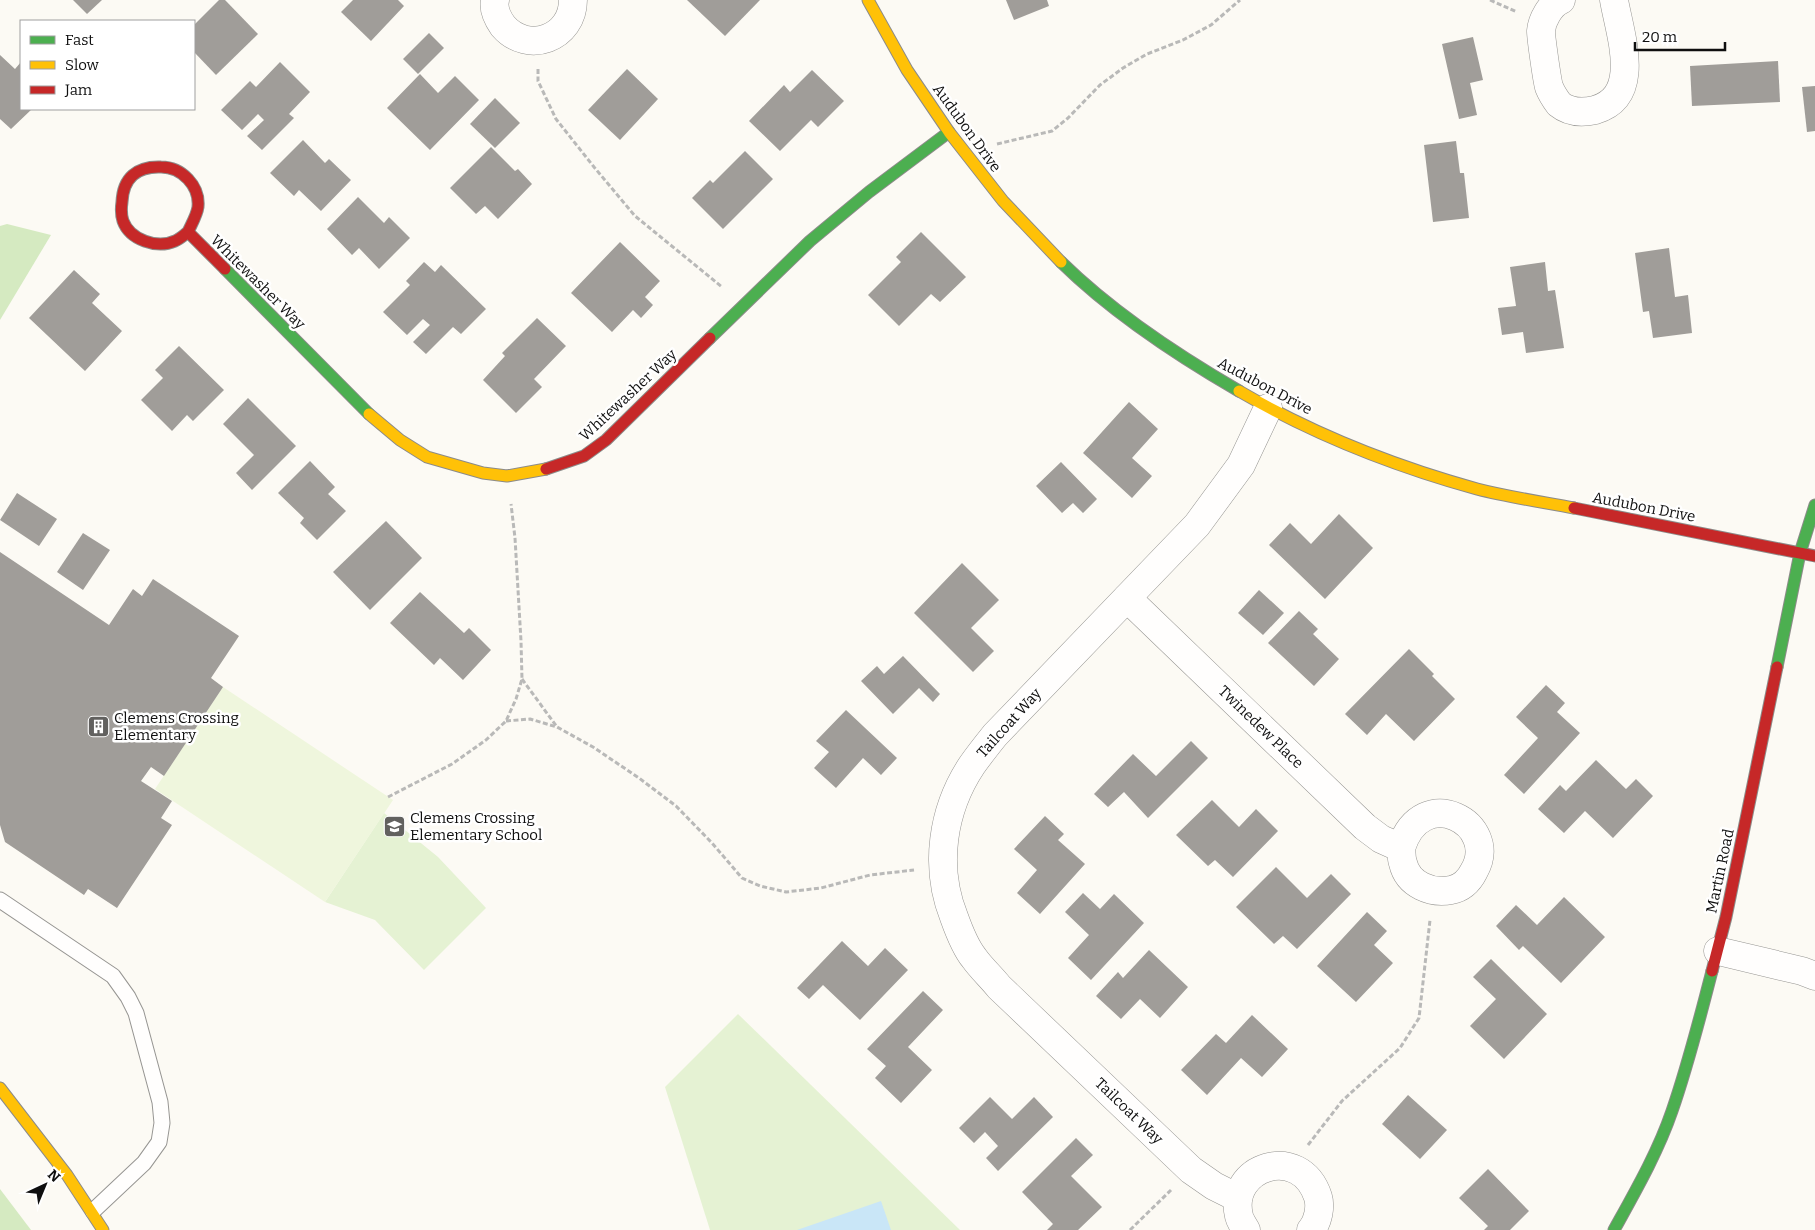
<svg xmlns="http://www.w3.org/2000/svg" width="1815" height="1230" font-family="Bitter,serif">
<rect width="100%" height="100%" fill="#fcfaf4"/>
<g fill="#e5f2d3">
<polygon points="384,813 438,857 486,908 424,970 375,920 325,902"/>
<polygon points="738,1014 960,1230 710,1230 665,1087"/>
</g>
<g fill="#d5eac1">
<polygon points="7,224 51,235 0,320 0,226"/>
<polygon points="0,1189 31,1230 0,1230"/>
</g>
<polygon fill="#eff6dd" points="223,687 393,800 325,902 155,789"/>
<polygon fill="#c9e6f7" points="881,1201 891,1230 797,1230"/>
<g fill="#a09d99">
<polygon points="73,0 102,0 87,14"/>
<polygon points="219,0 225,0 258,34 216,75 194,52 194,25"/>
<polygon points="353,0 398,0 404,6 371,41 341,12"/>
<polygon points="687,0 760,0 725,36"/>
<polygon points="1006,0 1047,0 1049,6 1014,20"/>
<polygon points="429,33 444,48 418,74 403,59"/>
<polygon points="1473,37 1483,80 1470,83 1477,115 1459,119 1442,44"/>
<polygon points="0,55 15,69 21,62 21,109 32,109 11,129 0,119"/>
<polygon points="1778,61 1780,102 1692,106 1690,66"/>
<polygon points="280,62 310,92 289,114 294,118 262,150 247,136 264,120 258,114 242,130 221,110 250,81 256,87"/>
<polygon points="627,69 658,99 620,140 588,110"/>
<polygon points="812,70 844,101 818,127 811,120 780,151 749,121 784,85 790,92"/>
<polygon points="420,74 438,93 455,76 479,100 430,150 387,108"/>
<polygon points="1815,86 1815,131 1807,132 1802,87"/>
<polygon points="495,98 520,123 495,148 470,124"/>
<polygon points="303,140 325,163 329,159 351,180 321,211 299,190 294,196 270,173"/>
<polygon points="1456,141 1460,173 1464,173 1469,218 1433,222 1424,145"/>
<polygon points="491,147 515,171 518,169 532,184 498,219 485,206 476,214 450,188"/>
<polygon points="745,151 773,179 723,229 692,198 710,180 713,183"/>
<polygon points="358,197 384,223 389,217 410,238 379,269 359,248 352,255 327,229"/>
<polygon points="921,232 966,277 940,302 931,294 899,326 868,295 901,262 896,257"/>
<polygon points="620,242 660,281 645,297 653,305 641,318 633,310 612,332 571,293"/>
<polygon points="1669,248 1675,297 1688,295 1692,333 1653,338 1649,311 1643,312 1635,253"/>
<polygon points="424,262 435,272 441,265 486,309 461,334 453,327 426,354 413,342 430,325 423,319 407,335 383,312 410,285 406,281"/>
<polygon points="1545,262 1548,291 1555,290 1564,348 1526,353 1523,332 1502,335 1498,308 1516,306 1510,267"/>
<polygon points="74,270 100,294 92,303 122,331 85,371 29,318"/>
<polygon points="537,318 566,346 534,379 542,387 516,413 483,380 505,356 502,353"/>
<polygon points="179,346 224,390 193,421 187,415 172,431 141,400 163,378 155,370"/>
<polygon points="248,398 296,446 252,490 236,473 254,455 223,424"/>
<polygon points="1129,402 1158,429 1132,458 1152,476 1132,498 1083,453"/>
<polygon points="310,461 335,487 328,494 346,511 317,540 300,523 304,518 278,493"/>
<polygon points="1061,462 1097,499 1083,513 1073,503 1062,513 1036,486"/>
<polygon points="17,493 57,519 39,546 0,520"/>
<polygon points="1339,514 1373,548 1325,599 1269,545 1290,523 1311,544"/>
<polygon points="386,521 422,558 370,610 333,572"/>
<polygon points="83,533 110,550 83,590 57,572"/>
<polygon points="0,552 109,625 133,589 142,596 153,579 239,636 211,678 223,687 164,776 151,767 141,781 172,801 161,818 172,825 117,908 88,889 84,895 5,842 0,825"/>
<polygon points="962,563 999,600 971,628 994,651 973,672 914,613"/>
<polygon points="1259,590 1284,613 1263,635 1238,613"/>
<polygon points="420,592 464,633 469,628 491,650 463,680 440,658 434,665 390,623"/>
<polygon points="1299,611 1318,629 1313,634 1339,659 1314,686 1268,643"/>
<polygon points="1409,649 1434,674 1432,676 1455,699 1414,741 1386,714 1367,735 1345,714"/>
<polygon points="903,656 940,694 933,702 919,688 893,714 861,681 877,666 884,674"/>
<polygon points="1546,685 1565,703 1557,712 1580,733 1524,794 1504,775 1538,738 1516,717"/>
<polygon points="846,710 897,758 881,775 863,758 836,788 814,768 829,752 816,741"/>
<polygon points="1191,741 1208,758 1148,818 1124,792 1108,807 1094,794 1133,754 1156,776"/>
<polygon points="1596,760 1626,789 1636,779 1653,796 1613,838 1585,811 1564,833 1538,809 1560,785 1566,791"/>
<polygon points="1212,800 1239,827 1256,809 1278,831 1233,877 1215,860 1208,866 1176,835"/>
<polygon points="1045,816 1064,834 1058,840 1085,864 1040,914 1017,893 1037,870 1014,849"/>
<polygon points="1276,867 1307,898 1331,874 1351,894 1297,949 1283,936 1274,944 1236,907"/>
<polygon points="1083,893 1100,909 1114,894 1144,923 1091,980 1068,958 1089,935 1065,912"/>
<polygon points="1564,897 1605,937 1561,983 1523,946 1519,950 1496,926 1516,905 1537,925"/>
<polygon points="1367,912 1387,931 1374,945 1393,963 1356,1002 1317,966"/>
<polygon points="842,941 868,966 885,948 908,970 860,1020 823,985 809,999 797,988"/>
<polygon points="1149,950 1188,987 1160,1018 1140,999 1121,1019 1096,996 1118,972 1123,978"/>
<polygon points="1491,959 1547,1014 1504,1059 1470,1026 1496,999 1473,977"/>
<polygon points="923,991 943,1010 908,1047 932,1070 901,1103 875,1078 886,1066 867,1049"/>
<polygon points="1252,1015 1288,1049 1262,1077 1241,1058 1207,1095 1181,1070 1216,1034 1226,1043"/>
<polygon points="1408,1095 1447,1130 1420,1159 1382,1124"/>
<polygon points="990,1097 1012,1119 1034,1097 1053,1117 998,1171 986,1158 998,1146 985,1132 974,1143 959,1128"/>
<polygon points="1076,1138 1093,1155 1071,1176 1102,1207 1078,1230 1047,1230 1053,1224 1022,1192"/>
<polygon points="1488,1169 1529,1211 1510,1230 1484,1230 1488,1226 1459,1198"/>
</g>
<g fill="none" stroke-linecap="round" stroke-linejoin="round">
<defs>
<polyline id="lane" points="0,900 113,976 128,997 136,1013 160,1102 162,1123 159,1142 144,1163 93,1211"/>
<g id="street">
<path d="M495,0C493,9 498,19 503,26C528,55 573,38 573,0"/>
<path d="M1561,0C1550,5 1542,20 1541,31C1541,38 1547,80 1549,87C1551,92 1556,100 1559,104C1570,113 1582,113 1595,110C1643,96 1620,35 1614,0"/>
<path d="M1127,598L1365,827L1381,839L1401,848C1402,853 1401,858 1403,863C1408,885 1432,894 1451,890C1462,888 1469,881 1474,871C1501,824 1422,781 1401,848"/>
<polyline points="1718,951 1802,971 1815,976"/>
<path d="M1238,1198L1214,1186L1191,1170L999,987C991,977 981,968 974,958C965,947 959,931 954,917C934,867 942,810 972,765C979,755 987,745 995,735L1197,525L1241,465L1268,408"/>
<path d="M1246,1230C1244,1226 1240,1221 1239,1216C1227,1167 1300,1142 1318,1197C1321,1207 1318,1222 1311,1230"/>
</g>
<g id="fast">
<path d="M1061,262C1113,313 1175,354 1239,391"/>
<polyline points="225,269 369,414"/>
<polyline points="710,338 810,241 869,192 949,132"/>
<polyline points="1777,667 1800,553 1815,505"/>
<path d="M1614,1230C1635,1192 1658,1152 1672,1111C1688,1065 1700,1018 1712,971"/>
</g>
<g id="slow">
<polyline points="868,0 907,70 949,132 1003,201 1061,262"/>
<path d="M1239,391C1313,434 1394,466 1477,489C1508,497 1542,502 1574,508"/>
<polyline points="369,414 400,440 427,457 483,473 507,476 546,469"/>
<polyline points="0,1088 67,1175 103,1230"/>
</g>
<g id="jam">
<path d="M188,232C184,235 180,239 175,241C157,249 130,240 123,221C121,215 121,209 122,202C123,178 137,166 161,167C182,167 200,186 198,207C197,215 191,225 188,232L225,269"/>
<polyline points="546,469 584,456 606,440 710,338"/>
<polyline points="1574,508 1815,556"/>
<polyline points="1712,971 1726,917 1777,667"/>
</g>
</defs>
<use href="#lane" stroke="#969592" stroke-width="17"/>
<use href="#street" stroke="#969592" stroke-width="29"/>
<use href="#fast" stroke="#8c8b89" stroke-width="13"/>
<use href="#slow" stroke="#8c8b89" stroke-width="13"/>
<use href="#jam" stroke="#8c8b89" stroke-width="13"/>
<g stroke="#b9b9b8" stroke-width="3" stroke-dasharray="5 2.5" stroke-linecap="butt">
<polyline points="1490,0 1517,12"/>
<polyline points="538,69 538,81 556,119 594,167 635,216 722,287"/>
<polyline points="997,144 1052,131 1068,118 1100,85 1123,68 1147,54 1183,40 1211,25 1240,0"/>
<polyline points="522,679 557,727"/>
<polyline points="506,721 530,719 557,727 593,747 639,778 676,806 712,843 742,878 760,886 786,892 821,888 870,875 914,870"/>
<polyline points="388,797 452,764 486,740 506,721 516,699 522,679 521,641 515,538 511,504"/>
<polyline points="1308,1145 1342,1101 1400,1048 1419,1018 1430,920"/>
<polyline points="1130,1230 1171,1190"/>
</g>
<use href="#lane" stroke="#fffefd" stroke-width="15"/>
<use href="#street" stroke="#fffefd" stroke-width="28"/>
<use href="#fast" stroke="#4caf50" stroke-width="11"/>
<use href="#slow" stroke="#ffc107" stroke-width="11"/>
<use href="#jam" stroke="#c62828" stroke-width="11"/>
</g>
<defs>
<symbol id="building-square" viewBox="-11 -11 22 22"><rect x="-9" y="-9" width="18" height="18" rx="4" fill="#62615f" stroke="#fff"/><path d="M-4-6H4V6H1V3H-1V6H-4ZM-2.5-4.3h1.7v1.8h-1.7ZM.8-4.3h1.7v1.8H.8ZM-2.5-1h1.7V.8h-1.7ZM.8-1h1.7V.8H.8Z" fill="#fff"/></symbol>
<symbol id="school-square" viewBox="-11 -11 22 22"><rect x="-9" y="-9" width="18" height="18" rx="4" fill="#62615f" stroke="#fff"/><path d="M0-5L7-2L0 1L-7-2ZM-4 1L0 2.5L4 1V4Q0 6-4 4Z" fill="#fff"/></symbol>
</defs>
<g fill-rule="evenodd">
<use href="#building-square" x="86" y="714" width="25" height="25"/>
<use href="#school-square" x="382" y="814" width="25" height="25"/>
</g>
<g text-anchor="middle" stroke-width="5" stroke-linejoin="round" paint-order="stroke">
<g font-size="15" fill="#0f0f0f" stroke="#fff">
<text transform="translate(967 128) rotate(54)" y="5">Audubon Drive</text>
<text transform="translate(258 282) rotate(45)" y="5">Whitewasher Way</text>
<text transform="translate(1265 386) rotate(28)" y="5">Audubon Drive</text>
<text transform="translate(628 395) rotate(-43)" y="5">Whitewasher Way</text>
<text transform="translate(1644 507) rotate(11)" y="5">Audubon Drive</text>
<text transform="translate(1009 723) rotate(-48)" y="5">Tailcoat Way</text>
<text transform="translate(1261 727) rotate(44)" y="5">Twinedew Place</text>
<text transform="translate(1720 871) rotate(-78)" y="5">Martin Road</text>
<text transform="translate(1129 1111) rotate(44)" y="5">Tailcoat Way</text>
</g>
<g font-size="15" fill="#0f0f0f" stroke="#fff" text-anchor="start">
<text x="114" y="723">Clemens Crossing<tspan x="114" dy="17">Elementary</tspan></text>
<text x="410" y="823">Clemens Crossing<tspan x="410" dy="17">Elementary School</tspan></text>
</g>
</g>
<rect x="20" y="20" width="175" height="90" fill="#ffffff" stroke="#9f9f9f"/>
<rect x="30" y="36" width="25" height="8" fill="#4caf50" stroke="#9f9f9f"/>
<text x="65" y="45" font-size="15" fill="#0f0f0f">Fast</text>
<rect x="30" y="61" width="25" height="8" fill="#ffc107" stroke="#9f9f9f"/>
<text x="65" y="70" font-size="15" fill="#0f0f0f">Slow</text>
<rect x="30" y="86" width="25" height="8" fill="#c62828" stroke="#9f9f9f"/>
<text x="65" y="95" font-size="15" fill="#0f0f0f">Jam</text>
<g transform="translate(45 1185) rotate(44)" stroke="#ffffff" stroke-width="4" paint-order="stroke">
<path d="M0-4L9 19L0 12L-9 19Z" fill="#0f0f0f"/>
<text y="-8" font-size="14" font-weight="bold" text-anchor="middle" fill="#0f0f0f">N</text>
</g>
<path d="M1635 42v8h90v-8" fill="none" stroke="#0f0f0f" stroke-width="2.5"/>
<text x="1642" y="42" font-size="15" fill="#0f0f0f" stroke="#ffffff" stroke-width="4" paint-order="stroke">20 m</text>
</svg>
